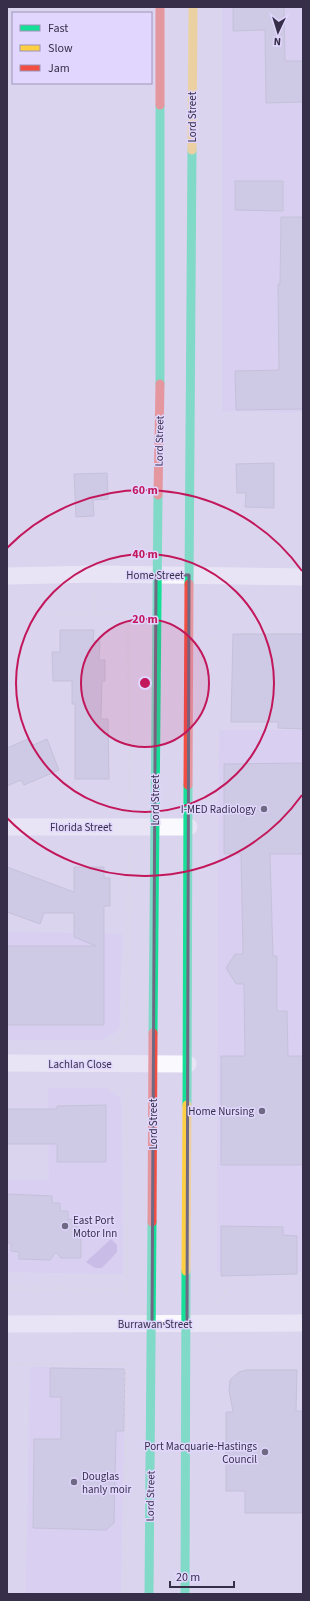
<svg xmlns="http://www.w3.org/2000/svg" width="310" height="1601" font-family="'Source Sans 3',sans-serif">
<rect width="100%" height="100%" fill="#dbd4ef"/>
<g fill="#d5c9f4">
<polygon points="222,7 303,7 303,412 222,411"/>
<polygon points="219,730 303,730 303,1272 217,1272"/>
<polygon points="7,932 122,934 119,1029 101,1040 7,1040"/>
<polygon points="48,1088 107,1088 121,1099 123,1274 7,1272 7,1180 49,1180"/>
<polygon points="30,1367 125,1369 121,1594 26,1594"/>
</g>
<polygon fill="#b3a1dd" points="111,1239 117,1245 117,1252 102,1268 95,1268 86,1262"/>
<g fill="#bebdd7" stroke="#acabc2">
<polygon points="233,7 284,7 285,61 303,61 303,102 266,103 265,30 233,31"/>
<polygon points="235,181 283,181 283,211 235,210"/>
<polygon points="281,217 303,217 303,409 236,410 235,371 279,370 278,284 280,284"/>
<polygon points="274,463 274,508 245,507 246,493 237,493 236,464"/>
<polygon points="107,473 108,499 93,500 94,516 76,517 74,474"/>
<polygon points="60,630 94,630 93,641 100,641 99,660 105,660 105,681 102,681 101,719 108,719 109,779 75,779 75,704 72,704 72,681 53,681 52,652 60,652"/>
<polygon points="233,634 303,634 303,729 278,728 278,722 231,722"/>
<polygon points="28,739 31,746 47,739 59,770 24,785 21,780 7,786 7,748"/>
<polygon points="303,763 303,854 270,854 273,956 277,956 277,1011 287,1011 288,1056 303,1056 303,1165 221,1165 221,1056 245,1056 244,984 236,984 226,968 235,954 243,954 241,854 224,854 224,764"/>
<polygon points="7,867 74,892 74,867 104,867 104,878 110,878 110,906 104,906 104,1025 7,1025 7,946 96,946 74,937 74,913 44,913 40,924 7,912"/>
<polygon points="106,1105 106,1162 57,1162 57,1144 7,1144 7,1109 57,1109 57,1106"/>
<polygon points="7,1194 52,1196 52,1203 60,1203 60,1211 68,1211 68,1219 76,1220 76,1227 79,1227 79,1235 81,1238 81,1258 61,1258 56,1252 50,1260 19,1259 19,1252 11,1251 11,1243 7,1243"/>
<polygon points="221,1226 283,1227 283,1235 297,1236 297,1274 221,1276"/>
<polygon points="50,1368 125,1369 124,1431 116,1431 114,1523 106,1530 33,1528 34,1439 61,1439 61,1397 50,1397"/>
<polygon points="246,1370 297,1370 296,1411 303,1411 303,1513 245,1513 245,1491 226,1491 226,1412 233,1412 229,1390 230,1380 239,1372"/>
</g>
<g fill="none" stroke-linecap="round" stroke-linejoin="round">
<g stroke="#d7d5dd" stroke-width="2.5" stroke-dasharray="4 2" stroke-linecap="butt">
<polyline points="95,593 95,613"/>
<polyline points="54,614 111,613 123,618 128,626 130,805"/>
<polyline points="210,639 216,639"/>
<polyline points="111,1043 118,1040 127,1028 129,848"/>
<polyline points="7,1288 126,1289"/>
<polyline points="126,1295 128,1083"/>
<polyline points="217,1303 229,1288"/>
<polyline points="217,1343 220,1348"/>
<polyline points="7,1363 127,1365"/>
<polyline points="125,1594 126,1360"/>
</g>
<g stroke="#faf9fd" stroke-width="17">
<polyline points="7,576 95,574 303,577"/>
<polyline points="7,827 189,827"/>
<polyline points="7,1063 188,1064"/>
<polyline points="7,1324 303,1323"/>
</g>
<g stroke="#16e098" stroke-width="9">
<polyline points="160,384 160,105"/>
<polyline points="189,584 192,150"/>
<polyline points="153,1033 158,495"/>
<polyline points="187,1105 188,785"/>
<polyline points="149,1594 152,1222"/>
<polyline points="185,1594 186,1271"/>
</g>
<g stroke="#ffcf43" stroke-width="9">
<polyline points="192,150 193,7"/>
<polyline points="186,1271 187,1105"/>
</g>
<g stroke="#f24e42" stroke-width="9">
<polyline points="160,7 160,105"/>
<polyline points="158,495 160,384"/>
<polyline points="188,785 189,584"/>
<polyline points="152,1222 153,1033"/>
</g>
</g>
<path d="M0 0H310V1601H0ZM156,575H189L187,1323L152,1324Z" fill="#dbd4ef" fill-opacity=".55" fill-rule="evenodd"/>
<path fill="none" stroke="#706983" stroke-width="3" stroke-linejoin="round" d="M156,575H189L187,1323L152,1324Z"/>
<circle cx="145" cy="683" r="64" fill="#c2185b" fill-opacity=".12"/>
<g fill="none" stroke="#c2185b" stroke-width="2">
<circle cx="145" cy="683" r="64"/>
<circle cx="145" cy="683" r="129"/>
<path d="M302 795A193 193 0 0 1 7 818M7 548A193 193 0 0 1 302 571"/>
</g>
<g fill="#706983" stroke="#e1d7fe" stroke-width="1.5">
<circle cx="264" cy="809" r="4"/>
<circle cx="262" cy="1111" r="4"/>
<circle cx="65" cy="1226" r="4"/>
<circle cx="265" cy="1452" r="4"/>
<circle cx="74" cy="1482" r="4"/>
</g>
<g text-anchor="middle" stroke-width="3" stroke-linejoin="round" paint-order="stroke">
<g font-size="11" fill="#372f49" stroke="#e1d7fe">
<text transform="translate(192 117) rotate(-90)" y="4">Lord Street</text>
<text transform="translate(159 441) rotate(-89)" y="4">Lord Street</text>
<text x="155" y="579">Home Street</text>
<text transform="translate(155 800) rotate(-90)" y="4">Lord Street</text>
<text x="81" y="831">Florida Street</text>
<text x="80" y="1068">Lachlan Close</text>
<text transform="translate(153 1124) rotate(-90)" y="4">Lord Street</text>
<text x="155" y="1328">Burrawan Street</text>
<text transform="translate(150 1496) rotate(-89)" y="4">Lord Street</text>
</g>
<g font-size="11" fill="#372f49" stroke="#e1d7fe" text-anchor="end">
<text x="256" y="813">I-MED Radiology</text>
<text x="254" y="1115">Home Nursing</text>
<text x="73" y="1224" text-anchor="start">East Port<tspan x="73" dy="13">Motor Inn</tspan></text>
<text x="257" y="1450">Port Macquarie-Hastings<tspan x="257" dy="13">Council</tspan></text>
<text x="82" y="1480" text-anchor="start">Douglas<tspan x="82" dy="13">hanly moir</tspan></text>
</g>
</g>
<circle cx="145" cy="683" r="6" fill="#c2185b" stroke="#e1d7fe" stroke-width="2"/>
<g font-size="12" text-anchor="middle" font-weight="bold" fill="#c2185b" stroke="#e1d7fe" stroke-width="3" stroke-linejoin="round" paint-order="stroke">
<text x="145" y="494">60 m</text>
<text x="145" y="558">40 m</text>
<text x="145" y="623">20 m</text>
</g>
<rect width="310" height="1601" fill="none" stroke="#372f49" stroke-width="16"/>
<rect x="12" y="12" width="140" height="72" fill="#e1d7fe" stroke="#9d94b6"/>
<rect x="20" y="25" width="20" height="6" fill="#16e098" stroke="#9d94b6"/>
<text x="48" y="32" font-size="12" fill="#372f49">Fast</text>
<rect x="20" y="45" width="20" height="6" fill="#ffcf43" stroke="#9d94b6"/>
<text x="48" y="52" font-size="12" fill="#372f49">Slow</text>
<rect x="20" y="65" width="20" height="6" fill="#f24e42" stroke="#9d94b6"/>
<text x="48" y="72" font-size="12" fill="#372f49">Jam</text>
<g transform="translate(278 32) rotate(184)" stroke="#e1d7fe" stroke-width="3" paint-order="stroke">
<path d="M0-3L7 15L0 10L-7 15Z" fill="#372f49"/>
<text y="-6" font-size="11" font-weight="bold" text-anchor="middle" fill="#372f49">N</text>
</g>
<path d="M170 1581v6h64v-6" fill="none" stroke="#372f49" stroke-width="2"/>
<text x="176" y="1581" font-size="12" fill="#372f49" stroke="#e1d7fe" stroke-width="3" paint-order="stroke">20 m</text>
</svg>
